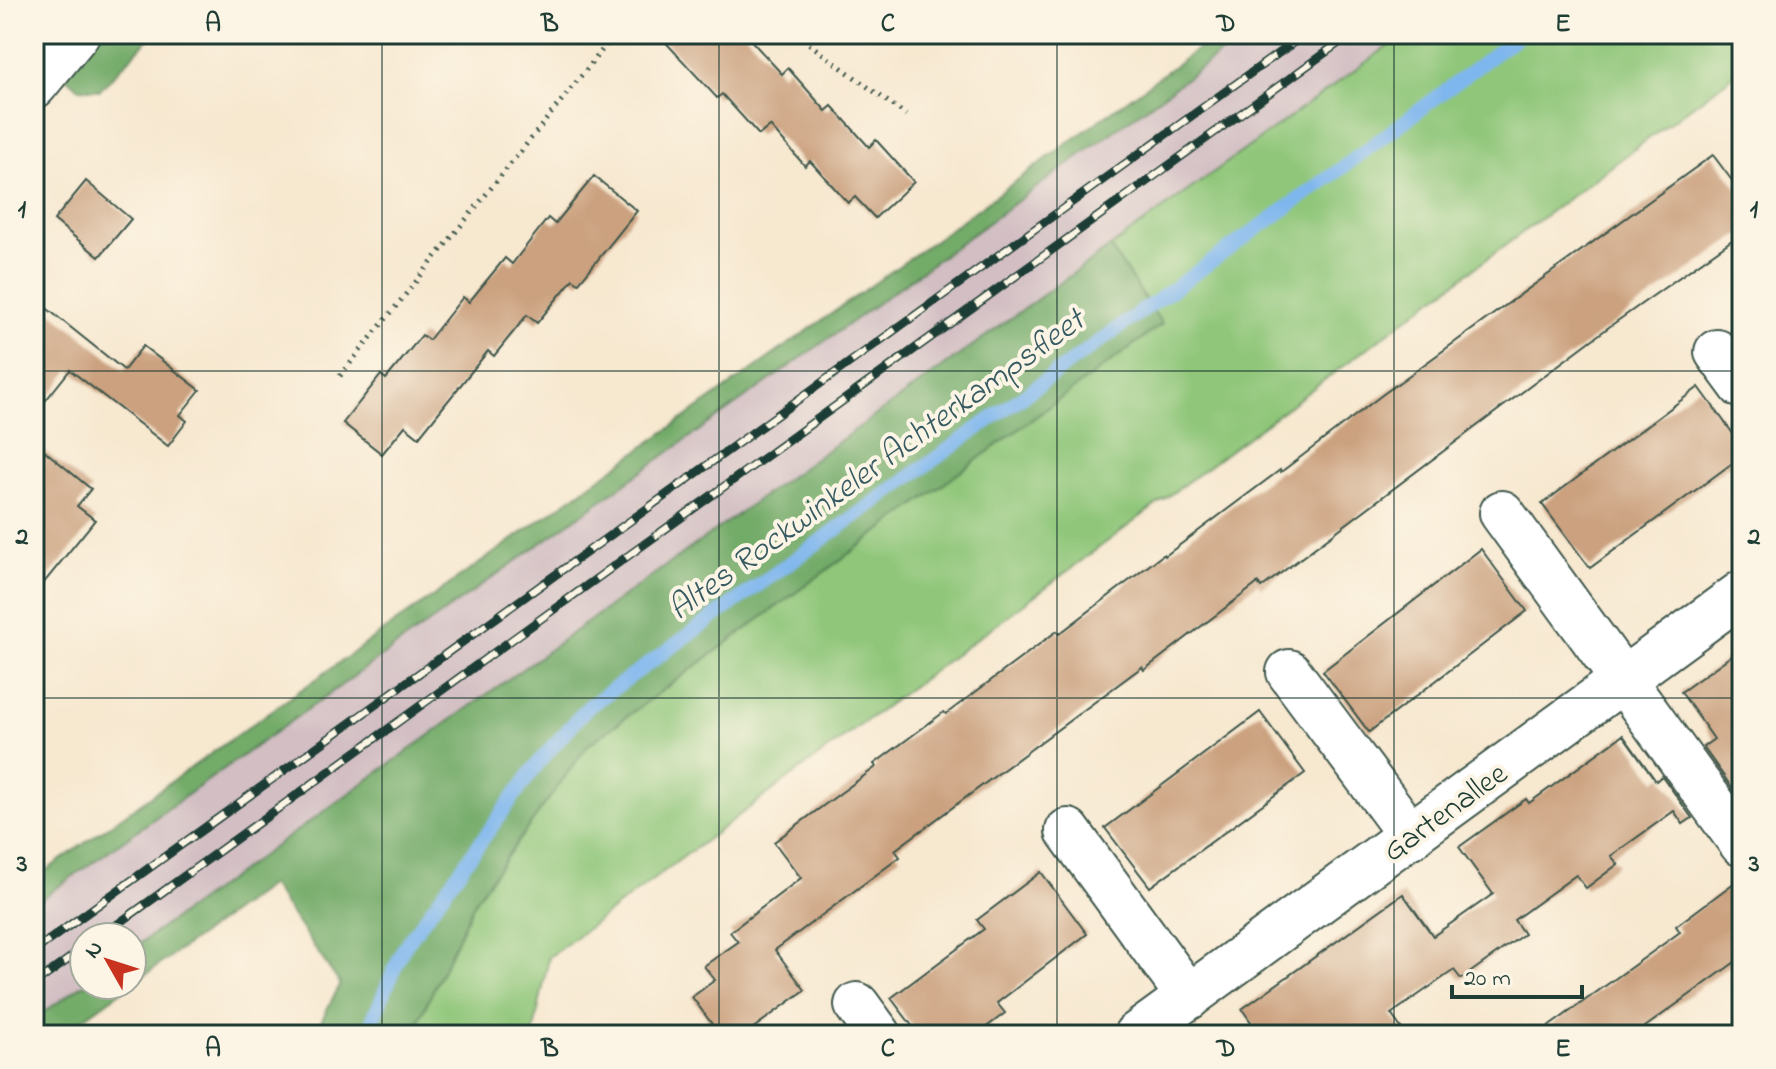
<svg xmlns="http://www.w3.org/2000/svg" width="1776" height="1069" font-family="'Indie Flower',sans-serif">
<rect width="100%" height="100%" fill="#fcf5e5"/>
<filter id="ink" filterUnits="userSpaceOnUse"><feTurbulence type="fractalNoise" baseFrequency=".0125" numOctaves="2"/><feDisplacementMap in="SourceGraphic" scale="16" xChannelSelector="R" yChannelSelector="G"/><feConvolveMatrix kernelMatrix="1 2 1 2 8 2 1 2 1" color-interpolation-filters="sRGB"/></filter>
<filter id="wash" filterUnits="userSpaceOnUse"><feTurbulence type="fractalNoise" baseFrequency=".006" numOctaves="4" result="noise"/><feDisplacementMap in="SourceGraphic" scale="32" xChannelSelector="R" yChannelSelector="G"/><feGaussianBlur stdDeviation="1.8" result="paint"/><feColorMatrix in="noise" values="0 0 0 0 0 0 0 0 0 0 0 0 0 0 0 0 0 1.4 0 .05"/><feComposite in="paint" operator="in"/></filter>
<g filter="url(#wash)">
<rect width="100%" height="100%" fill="#f7e8d0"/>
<polygon fill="#d2bec3" points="1247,34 1408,34 132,949 132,937 84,937 84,984 34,1019 34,904 846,326"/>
<polygon fill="#8fc679" stroke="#578256" stroke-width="2" points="1405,34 1742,34 1742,69 549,957 533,1035 412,1035 476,899 588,745 1162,324 1110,247"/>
<g fill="#73ab69" stroke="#49744e" stroke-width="2">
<polygon points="79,34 153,34 100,90 79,88 63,75"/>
<polygon points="1218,34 1247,34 846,326 34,904 34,879 910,258"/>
<polygon points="1110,247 1162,324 588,745 476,899 412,1035 314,1035 340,984 271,885 132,984 132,949"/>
<polygon points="84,984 130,985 60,1035 34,1035 34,1019"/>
</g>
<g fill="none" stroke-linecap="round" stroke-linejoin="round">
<polyline stroke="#7eb6ee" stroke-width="14" points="366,1035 404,947 539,762 588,707 1338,171 1521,34"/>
</g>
<g id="blocks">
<g fill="#cba17f">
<polygon points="658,34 745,34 782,74 788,68 826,111 832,106 869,147 876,140 914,182 875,218 855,197 848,203 810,161 805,166 770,126 759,135 722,94 717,98"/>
<polygon points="1713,155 1742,194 1742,233 1613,324 1261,588 1258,583 1144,670 1142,667 895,850 900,857 775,950 805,990 744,1035 720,1035 692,997 715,980 704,966 738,942 730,932 801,878 774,842 876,767 874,764 944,712 946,714 1057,631 1059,634 1164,554 1165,556 1280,470 1281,472 1382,395"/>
<polygon points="594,176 637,211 579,283 573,279 537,323 527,315 494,356 488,351 419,437 405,426 382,454 343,423 381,375 386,379 422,335 429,340 463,297 469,302 505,258 512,264 548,218 555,224"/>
<polygon points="86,181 131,219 99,257 54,220"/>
<polygon points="34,298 124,370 143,346 200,390 180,415 187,421 168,446 70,370 34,415"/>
<polygon points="1699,387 1742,446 1742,456 1590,568 1542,504"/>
<polygon points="34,442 91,489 77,506 95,520 34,595"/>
<polygon points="1481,549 1527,611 1369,732 1323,671"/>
<polygon points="1742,648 1742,782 1733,789 1703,747 1714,739 1681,692"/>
<polygon points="1260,712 1305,773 1150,887 1105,828"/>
<polygon points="1623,735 1656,781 1662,776 1692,818 1683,824 1674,811 1611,856 1618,864 1586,888 1576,875 1514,920 1524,934 1461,979 1454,970 1391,1014 1406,1035 1260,1035 1242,1009 1403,894 1433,936 1493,894 1459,847 1526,799 1529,803"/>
<polygon points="1041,872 1087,934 997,1003 1005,1013 976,1035 919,1035 891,998 984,929 977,920"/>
<polygon points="1742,877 1742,957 1634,1035 1537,1035 1680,932 1676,926"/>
</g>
</g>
</g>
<g filter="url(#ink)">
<use href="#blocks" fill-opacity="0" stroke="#3f574b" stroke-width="2"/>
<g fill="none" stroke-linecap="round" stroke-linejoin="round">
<defs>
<g id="minor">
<polyline points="34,86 77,34"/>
<polyline points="1717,352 1742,386"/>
<polyline points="1502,513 1742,844"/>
<polyline points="1289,672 1411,836"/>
<polyline points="1068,831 1189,997"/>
<polyline points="857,1005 879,1035"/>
<polyline points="1136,1035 1742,593"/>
</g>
</defs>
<use href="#minor" stroke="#3f574b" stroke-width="48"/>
<g stroke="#3f574b" stroke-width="5" stroke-dasharray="2 6" stroke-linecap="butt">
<polyline points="796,34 906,115"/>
<polyline points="340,376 615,34"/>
</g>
<use href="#minor" stroke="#fff" stroke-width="44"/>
<defs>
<g id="rail">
<polyline points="100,937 1351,34"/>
<polyline points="34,951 1305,34"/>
<polyline points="34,984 84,948"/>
</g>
</defs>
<use href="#rail" stroke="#1f3d34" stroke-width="9"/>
<use href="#rail" stroke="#fcf5e5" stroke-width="6" stroke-dasharray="18" stroke-linecap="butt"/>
</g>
</g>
<path fill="none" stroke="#1f3d34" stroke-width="2" stroke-opacity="0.55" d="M382,34V1035M719,34V1035M1057,34V1035M1394,34V1035M34,371H1742M34,698H1742"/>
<g text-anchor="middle" stroke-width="8" stroke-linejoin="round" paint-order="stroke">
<g font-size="32" fill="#1f3d34" stroke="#fcf5e5">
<text transform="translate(1444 811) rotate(-36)" y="11">Gartenallee</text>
</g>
<g font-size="34" font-style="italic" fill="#375b62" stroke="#fcf5e5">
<text transform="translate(875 463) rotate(-36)" y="12">Altes Rockwinkeler Achterkampsfleet</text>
</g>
</g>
<rect width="1776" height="1069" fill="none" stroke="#fcf5e5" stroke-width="88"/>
<g transform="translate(108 961) rotate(309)"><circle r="38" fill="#fcf5e5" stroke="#a4ab9e" stroke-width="2"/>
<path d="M0-6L14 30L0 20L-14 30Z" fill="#c8321e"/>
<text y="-12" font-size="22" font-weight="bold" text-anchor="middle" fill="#1f3d34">N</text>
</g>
<path d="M1452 985v12h130v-12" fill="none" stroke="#1f3d34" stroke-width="4"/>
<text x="1464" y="985" font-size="24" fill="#1f3d34" stroke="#fcf5e5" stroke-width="6" paint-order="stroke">20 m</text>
<rect x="44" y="44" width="1688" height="981" fill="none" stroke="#1f3d34" stroke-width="3"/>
<g font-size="26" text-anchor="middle" font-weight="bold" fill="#1f3d34">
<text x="213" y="31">A</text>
<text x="550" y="31">B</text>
<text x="888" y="31">C</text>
<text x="1226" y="31">D</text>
<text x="1563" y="31">E</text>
<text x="22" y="217">1</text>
<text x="1754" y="217">1</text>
<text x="22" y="544">2</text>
<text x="1754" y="544">2</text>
<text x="22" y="871">3</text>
<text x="1754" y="871">3</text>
<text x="213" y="1056">A</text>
<text x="550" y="1056">B</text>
<text x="888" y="1056">C</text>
<text x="1226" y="1056">D</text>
<text x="1563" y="1056">E</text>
</g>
</svg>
